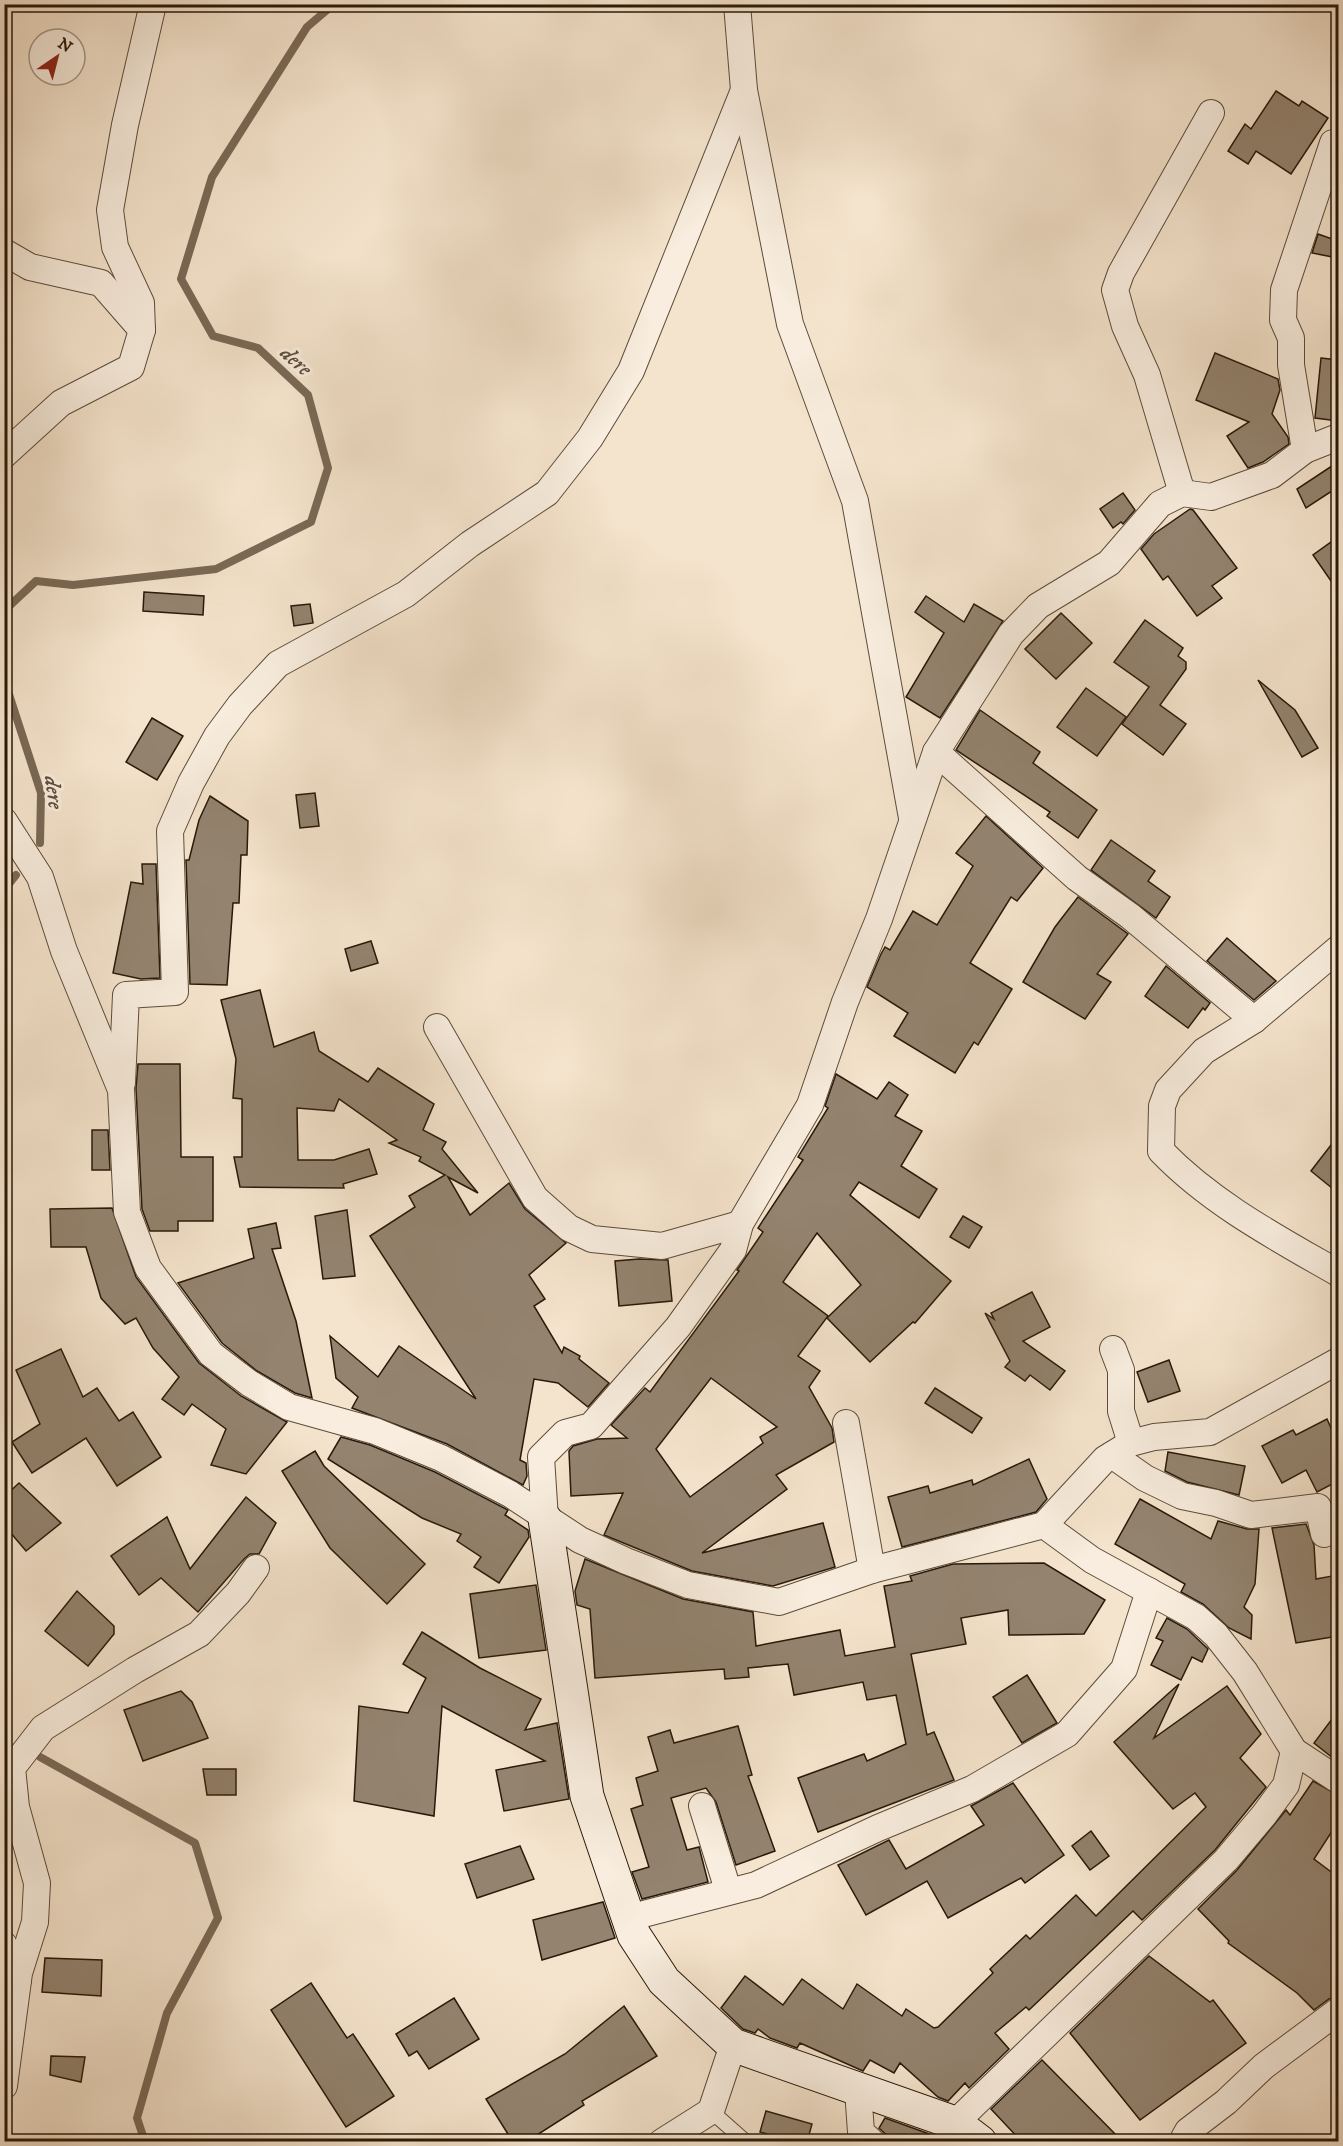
<svg xmlns="http://www.w3.org/2000/svg" width="1343" height="2146" font-family="'IM FELL DW Pica',serif">
<rect width="100%" height="100%" fill="#f5e4cd"/>
<filter id="stains"><feTurbulence type="fractalNoise" baseFrequency=".00333" numOctaves="4"/><feColorMatrix values="0 0 0 0 .2 0 0 0 0 .09 0 0 0 0 .02 0 0 0 .5 -.17"/></filter>
<radialGradient id="worn" r=".72"><stop offset=".6" stop-color="#630" stop-opacity="0"/><stop offset="1" stop-color="#630" stop-opacity=".3"/></radialGradient>
<g fill="none" stroke-linecap="round" stroke-linejoin="round">
<g stroke="#7a6956" stroke-width="8">
<polyline points="4,620 6,609 36,581 73,585 216,569 311,522 328,468 308,395 258,348 213,336 181,279 212,177 307,27 334,4"/>
<polyline points="4,679 41,793 40,843"/>
<polyline points="4,890 16,875"/>
<polyline points="40,1757 195,1843 218,1918 167,2013 137,2118 145,2142"/>
</g>
</g>
<g fill="#93836f" stroke="#291909" stroke-width="1.5" fill-rule="evenodd">
<polygon points="1276,91 1299,106 1302,101 1328,118 1291,174 1256,151 1248,164 1228,151 1245,124 1251,129"/>
<polygon points="1318,234 1338,241 1338,258 1312,253"/>
<polygon points="1215,353 1278,379 1280,390 1272,414 1288,437 1289,444 1263,462 1248,468 1227,436 1249,422 1196,400"/>
<polygon points="1321,358 1338,360 1338,421 1315,418"/>
<polygon points="1338,462 1338,487 1306,508 1297,489"/>
<polygon points="1123,493 1135,510 1123,524 1121,522 1113,528 1100,509"/>
<polygon points="1190,509 1193,510 1237,568 1212,586 1222,598 1197,616 1168,576 1163,580 1141,549 1154,534"/>
<polygon points="1338,537 1338,591 1313,555"/>
<polygon points="144,592 204,596 203,615 143,611"/>
<polygon points="926,596 964,622 974,604 1003,621 940,718 906,697 944,633 915,612"/>
<polygon points="310,604 313,623 294,626 291,606"/>
<polygon points="1061,613 1092,643 1056,679 1025,649"/>
<polygon points="1145,620 1183,648 1178,656 1186,662 1186,669 1160,705 1186,724 1163,755 1122,724 1149,687 1114,662"/>
<polygon points="1258,680 1295,710 1318,748 1302,757"/>
<polygon points="1086,688 1126,717 1097,756 1057,727"/>
<polygon points="980,710 1040,752 1033,763 1097,810 1078,838 1047,816 1050,812 956,750"/>
<polygon points="152,718 183,736 157,780 126,762"/>
<polygon points="315,793 319,826 300,828 296,795"/>
<polygon points="210,796 248,821 247,855 241,855 239,903 233,903 227,985 190,984 186,860 189,860 199,820"/>
<polygon points="986,816 1043,868 1017,901 1011,897 970,963 1012,989 978,1045 974,1042 955,1073 894,1036 908,1013 867,987 881,954 885,947 890,950 913,911 937,925 973,866 956,853"/>
<polygon points="1111,840 1155,871 1148,881 1170,897 1156,918 1091,870"/>
<polygon points="142,864 156,864 160,978 141,979 113,973 131,882 143,884"/>
<polygon points="1078,897 1128,934 1097,974 1111,982 1085,1019 1023,982 1055,927"/>
<polygon points="1227,938 1276,981 1254,1000 1207,961"/>
<polygon points="371,941 378,963 351,971 345,949"/>
<polygon points="1166,966 1210,1003 1205,1010 1203,1008 1188,1028 1145,996"/>
<polygon points="260,990 274,1047 314,1032 319,1051 368,1082 378,1068 434,1104 423,1130 446,1142 442,1149 478,1193 448,1177 470,1215 509,1183 525,1209 566,1243 529,1275 545,1299 534,1306 562,1353 564,1347 580,1356 579,1359 609,1383 588,1407 558,1383 534,1379 520,1460 526,1463 527,1476 523,1485 447,1444 352,1408 358,1397 336,1378 330,1336 378,1377 399,1346 476,1399 370,1236 415,1207 409,1196 445,1175 419,1161 421,1157 389,1143 397,1140 339,1099 334,1111 297,1108 298,1160 334,1160 369,1149 377,1174 343,1184 344,1188 240,1187 234,1157 242,1157 242,1099 233,1098 236,1059 221,1000"/>
<polygon points="138,1064 180,1064 181,1157 213,1157 213,1221 178,1221 178,1231 150,1231 142,1209 136,1088"/>
<path d="M836,1074L877,1099L889,1082L908,1095L895,1116L922,1131L901,1166L937,1189L919,1218L859,1182L850,1195L951,1281L915,1323L913,1322L870,1362L827,1318L861,1285L817,1233L783,1282L828,1316L798,1356L820,1371L809,1387L832,1428L834,1442L776,1475L787,1489L702,1553L823,1523L835,1567L773,1586L692,1571L604,1535L623,1493L571,1496L569,1451L573,1446L597,1439L627,1438L611,1425L645,1388L650,1392L739,1271L737,1270L763,1232L758,1228L803,1160L798,1157L828,1108L825,1106ZM711,1378L777,1427L760,1437L763,1443L690,1497L656,1449Z"/>
<polygon points="92,1130 108,1130 110,1170 92,1170"/>
<polygon points="1338,1136 1338,1193 1311,1171"/>
<polygon points="112,1208 136,1277 199,1363 241,1396 287,1422 246,1474 211,1465 226,1429 192,1404 184,1415 162,1399 179,1377 153,1348 136,1318 125,1324 101,1298 86,1247 51,1247 50,1209"/>
<polygon points="347,1210 355,1276 323,1279 315,1216"/>
<polygon points="963,1216 982,1227 969,1248 950,1237"/>
<polygon points="276,1223 281,1248 272,1249 296,1321 312,1398 295,1393 257,1371 222,1343 178,1283 254,1258 248,1229"/>
<polygon points="639,1259 668,1260 672,1301 619,1306 615,1261"/>
<polygon points="1032,1292 1050,1327 1023,1341 1065,1371 1050,1390 1030,1375 1025,1381 1005,1367 1010,1361 985,1313 994,1319 991,1313"/>
<polygon points="61,1349 83,1397 97,1388 119,1421 133,1412 161,1457 117,1486 86,1438 32,1473 12,1442 40,1424 16,1370"/>
<polygon points="1169,1360 1180,1391 1148,1402 1137,1372"/>
<polygon points="935,1388 982,1418 972,1433 925,1403"/>
<polygon points="1327,1419 1331,1428 1338,1421 1338,1481 1317,1492 1306,1470 1282,1483 1262,1446 1293,1430 1296,1435"/>
<polygon points="341,1437 370,1445 435,1472 508,1510 505,1515 528,1530 529,1537 499,1583 474,1567 481,1557 457,1541 461,1534 422,1518 328,1459"/>
<polygon points="315,1451 324,1466 425,1564 387,1604 330,1548 282,1471"/>
<polygon points="1168,1452 1245,1466 1239,1495 1187,1482 1165,1471"/>
<polygon points="1029,1459 1047,1499 1036,1512 902,1547 888,1497 928,1486 930,1493 972,1480 973,1485"/>
<polygon points="19,1483 61,1523 26,1551 4,1525 4,1497"/>
<polygon points="246,1497 276,1523 259,1554 250,1554 244,1559 198,1612 161,1578 139,1595 111,1556 167,1517 190,1569"/>
<polygon points="1140,1499 1211,1539 1218,1521 1247,1529 1259,1529 1255,1584 1244,1607 1252,1615 1251,1639 1229,1628 1203,1604 1181,1592 1185,1584 1115,1544"/>
<polygon points="1306,1524 1314,1545 1316,1579 1332,1576 1338,1605 1338,1636 1296,1643 1272,1528"/>
<polygon points="585,1559 683,1599 753,1612 756,1646 840,1630 845,1656 895,1647 884,1586 912,1581 910,1576 953,1564 1044,1563 1105,1600 1084,1634 1009,1635 1008,1610 961,1618 966,1644 911,1654 927,1735 934,1732 954,1780 818,1832 798,1778 864,1754 867,1761 906,1744 896,1695 867,1700 863,1682 794,1695 788,1664 748,1668 749,1677 725,1679 724,1669 595,1678 590,1609 577,1605 575,1591"/>
<polygon points="536,1585 546,1650 479,1658 470,1594"/>
<polygon points="77,1591 114,1626 114,1634 88,1666 45,1631"/>
<polygon points="1167,1618 1187,1629 1208,1649 1202,1662 1192,1657 1181,1680 1151,1665 1163,1641 1156,1638"/>
<polygon points="422,1632 480,1668 541,1699 525,1730 557,1723 569,1799 504,1811 496,1770 545,1761 442,1706 434,1816 354,1801 359,1706 408,1713 426,1678 403,1664"/>
<polygon points="1027,1675 1057,1723 1022,1743 993,1697"/>
<polygon points="1179,1684 1154,1738 1227,1686 1261,1734 1240,1758 1266,1787 1215,1850 1142,1920 1133,1911 1029,2010 1026,2007 995,2033 1009,2049 969,2088 965,2083 948,2101 938,2097 900,2063 894,2073 870,2060 863,2071 800,2043 797,2048 770,2038 758,2029 755,2033 743,2029 721,2008 745,1976 783,2005 802,1979 843,2009 857,1984 902,2016 906,2009 934,2028 938,2027 993,1973 990,1969 1026,1935 1030,1939 1076,1895 1096,1916 1206,1807 1195,1793 1173,1809 1114,1742"/>
<polygon points="181,1691 192,1702 208,1738 143,1761 124,1710"/>
<polygon points="1338,1711 1338,1762 1314,1743"/>
<polygon points="738,1726 752,1775 748,1776 775,1851 736,1865 716,1802 706,1788 671,1798 687,1850 699,1847 708,1882 642,1899 632,1872 649,1867 631,1809 643,1805 636,1778 658,1771 648,1737 670,1730 674,1743"/>
<polygon points="203,1769 236,1769 236,1795 207,1795"/>
<polygon points="1313,1781 1338,1795 1338,1822 1314,1859 1338,1877 1338,1996 1329,1999 1314,2010 1297,1993 1228,1943 1229,1941 1198,1909 1237,1870 1286,1810 1290,1815"/>
<polygon points="1013,1783 1064,1855 1025,1883 1021,1878 948,1918 927,1881 866,1915 838,1865 889,1840 906,1869 984,1825 971,1806"/>
<polygon points="1091,1831 1109,1856 1090,1870 1072,1846"/>
<polygon points="520,1846 534,1879 477,1898 465,1864"/>
<polygon points="603,1902 615,1938 542,1960 533,1920"/>
<polygon points="1149,1956 1210,2002 1213,2000 1246,2043 1140,2120 1070,2033"/>
<polygon points="45,1958 102,1960 101,1996 42,1992"/>
<polygon points="311,1983 347,2038 353,2034 394,2096 346,2127 271,2010"/>
<polygon points="454,1998 479,2039 429,2069 417,2051 409,2056 396,2034"/>
<polygon points="624,2006 657,2056 582,2101 584,2105 526,2142 513,2142 486,2099 565,2054"/>
<polygon points="51,2056 85,2057 81,2082 50,2075"/>
<polygon points="1042,2060 1123,2142 1022,2142 991,2109"/>
<polygon points="766,2111 812,2124 807,2142 794,2142 760,2132"/>
<polygon points="885,2118 946,2140 948,2142 894,2142 879,2128"/>
</g>
<g fill="none" stroke-linecap="round" stroke-linejoin="round">
<defs>
<polyline id="lane" points="711,2111 746,2142"/>
<g id="street">
<polyline points="737,4 744,90 790,324 855,501 912,818"/>
<polyline points="4,252 30,267 101,283 142,330 131,367 61,403 4,455"/>
<polyline points="142,330 141,303 115,247 110,210 125,125 153,4"/>
<polyline points="1305,450 1291,365 1291,338 1283,320 1284,290 1333,143"/>
<polyline points="1182,493 1147,375 1125,326 1115,290 1121,273 1211,113"/>
<polyline points="936,752 1077,878 1130,916 1254,1020"/>
<polyline points="4,821 40,877 64,951 121,1090 127,1212 148,1268 211,1354 249,1383 289,1407 375,1431 441,1458 510,1494 580,1540 626,1561 688,1585 779,1602 872,1570 1044,1525 1105,1459 1131,1443 1154,1437 1210,1432 1338,1361"/>
<path d="M1338,949L1254,1020L1204,1051L1168,1090L1162,1106L1161,1151C1211,1203 1277,1238 1338,1273"/>
<polyline points="437,1027 535,1198 569,1228 592,1239 662,1246 740,1224"/>
<polyline points="122,1083 126,995 175,992 170,831 191,783 217,736 240,705 278,664 406,594 470,544 547,493 590,438 631,371 744,90"/>
<polyline points="1113,1349 1121,1370 1121,1411 1131,1443"/>
<polyline points="846,1423 872,1570"/>
<polyline points="1112,1455 1145,1478 1182,1496 1216,1503 1251,1515 1318,1507 1324,1534"/>
<polyline points="545,1519 541,1457 565,1433 591,1426 678,1327 733,1250 740,1224 810,1105 845,1002 879,919 936,752 1011,634 1038,606 1109,563 1160,504 1182,493 1211,497 1272,475 1305,450 1338,437"/>
<polyline points="1044,1525 1092,1560 1196,1617 1216,1635 1245,1672 1294,1751 1338,1780"/>
<polyline points="702,1806 728,1890"/>
<polyline points="628,1918 756,1885 878,1828 972,1789 1067,1734 1124,1669 1149,1591"/>
<polyline points="4,1945 18,1980"/>
<polyline points="4,2086 19,1973 35,1922 37,1883 16,1807 12,1768 43,1728 135,1670 199,1634 238,1593 256,1568"/>
<polyline points="858,2090 861,2132 872,2142"/>
<polyline points="955,2123 1226,1860 1264,1815 1286,1785 1294,1751"/>
<polyline points="1184,2138 1188,2131 1226,2102 1264,2066 1338,2011"/>
<polyline points="662,2142 711,2111 733,2045"/>
</g>
<polyline id="secondary" points="545,1519 587,1796 634,1935 664,1981 733,2045 955,2123 980,2142"/>
</defs>
<use href="#lane" stroke="#5c4c3a" stroke-width="16"/>
<use href="#street" stroke="#5c4c3a" stroke-width="28"/>
<use href="#secondary" stroke="#291909" stroke-width="35"/>
<use href="#lane" stroke="#f8edde" stroke-width="14"/>
<use href="#street" stroke="#f8edde" stroke-width="26"/>
<use href="#secondary" stroke="#f8edde" stroke-width="33"/>
</g>
<g text-anchor="middle" stroke-width="6" stroke-linejoin="round" paint-order="stroke">
<g font-size="22" font-style="italic" fill="#5f4f3d" stroke="#f8edde">
<text transform="translate(297 360) rotate(42)" y="8">dere</text>
<text transform="translate(55 792) rotate(82)" y="8">dere</text>
</g>
</g>
<rect width="1343" height="2146" fill="none" stroke="#f5e4cd" stroke-width="24"/>
<rect x="6" y="6" width="1331" height="2134" fill="none" stroke="#291909" stroke-width="3"/>
<rect x="12" y="12" width="1319" height="2122" fill="none" stroke="#291909" stroke-width="1.5"/>
<g transform="translate(57 57) rotate(35)"><circle r="28" fill="#f8edde" stroke="#a59889" stroke-width="1.5"/>
<path d="M0-4.5L10 22L0 15L-10 22Z" fill="#8f2418"/>
<text y="-9" font-size="16" font-weight="bold" text-anchor="middle" fill="#291909">N</text>
</g>
<rect width="100%" height="100%" filter="url(#stains)"/>
<rect width="100%" height="100%" fill="url(#worn)"/>
</svg>
